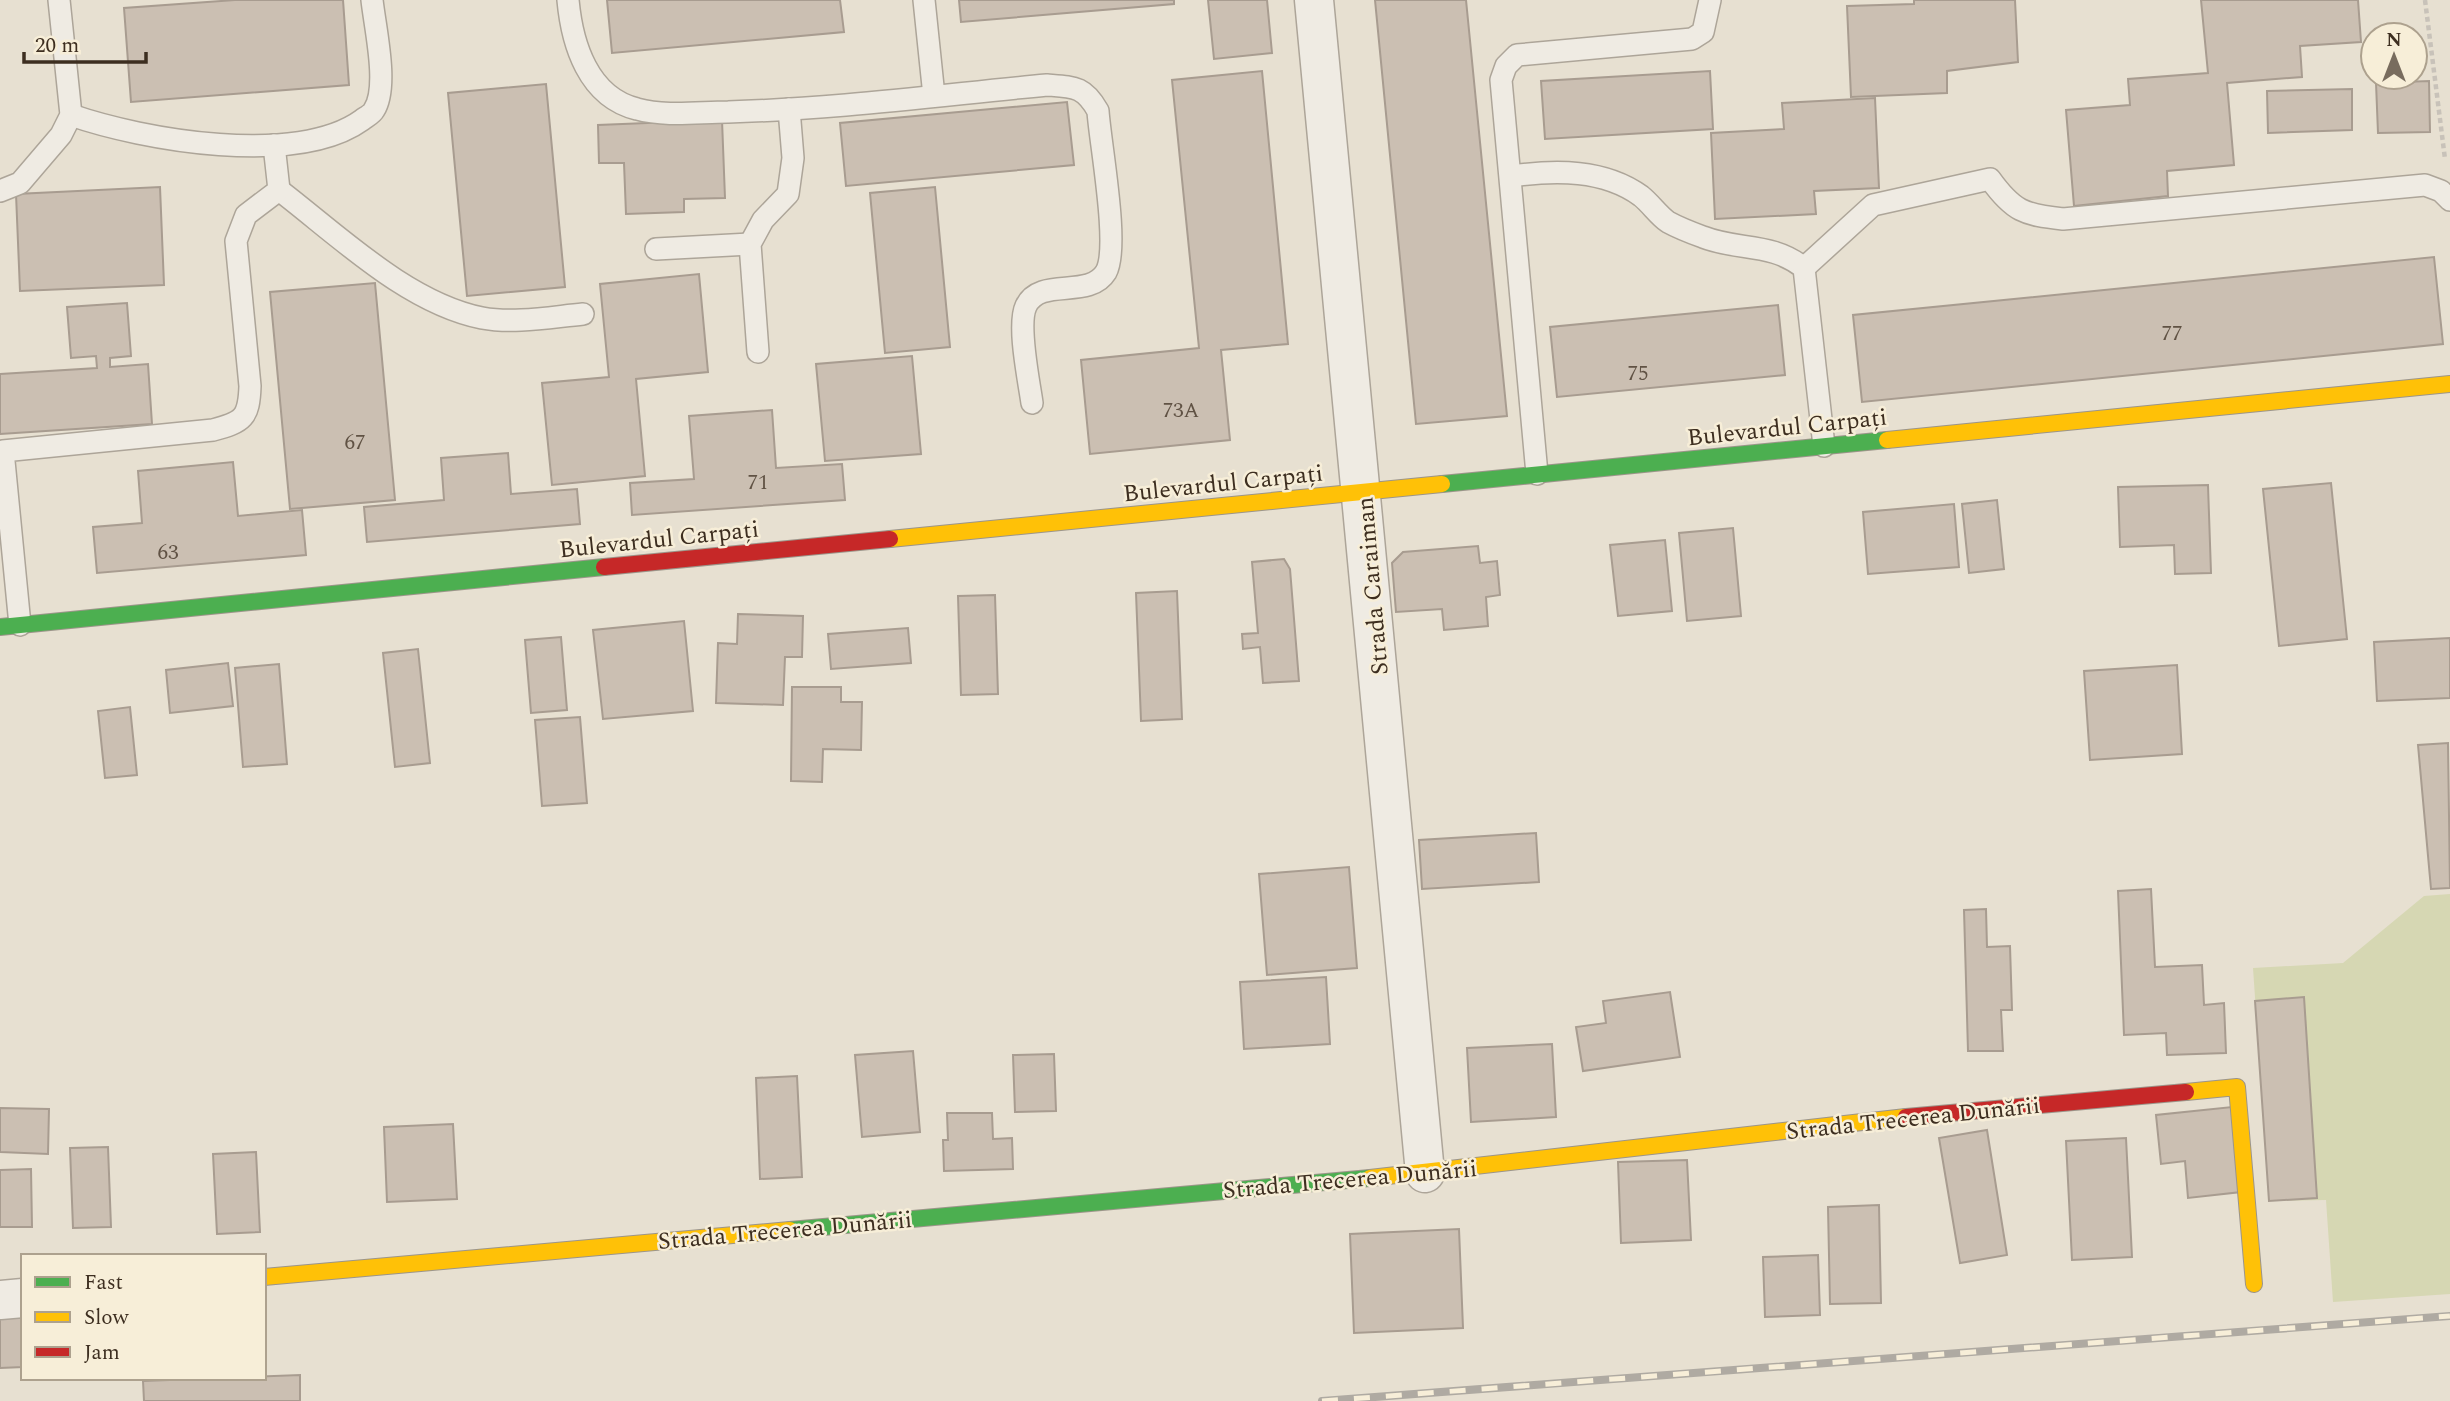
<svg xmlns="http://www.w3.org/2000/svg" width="2450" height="1401" font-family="Spectral,serif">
<rect width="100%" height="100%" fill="#e7e0d1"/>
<polygon fill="#d6d7b3" points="2450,894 2450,1294 2333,1302 2326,1200 2269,1201 2253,968 2343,963 2424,896"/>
<g fill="#cbbfb2" stroke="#a89c90" stroke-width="2">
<polygon points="235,0 343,0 349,85 131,102 124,8"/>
<polygon points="607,0 840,0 844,32 612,53"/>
<polygon points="959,0 1174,0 1174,4 961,22"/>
<polygon points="1208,0 1267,0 1272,53 1214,59"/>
<polygon points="1375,0 1466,0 1507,416 1416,424"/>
<polygon points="1914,0 2015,0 2018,62 1947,71 1947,93 1851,97 1847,6 1914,4"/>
<polygon points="2201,0 2358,0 2361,42 2300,46 2302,77 2227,83 2234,165 2167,171 2168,196 2074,206 2066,110 2130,105 2128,79 2208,73"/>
<polygon points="1262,71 1288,344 1221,350 1230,440 1090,454 1081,360 1199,348 1172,80"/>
<polygon points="1710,71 1713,129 1545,139 1541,81"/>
<polygon points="2429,81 2430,132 2378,133 2376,83"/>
<polygon points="546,84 565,287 467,296 448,93"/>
<polygon points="2352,89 2352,130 2268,133 2267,91"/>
<polygon points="1875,98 1879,188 1814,191 1816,214 1715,219 1711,133 1784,129 1782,103"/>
<polygon points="1067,102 1074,165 846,186 840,123"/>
<polygon points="722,120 725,198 684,199 684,212 626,214 624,163 599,163 598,125"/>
<polygon points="160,187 164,285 20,291 16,194"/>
<polygon points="935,187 950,347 885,353 870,193"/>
<polygon points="2434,257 2443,344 1862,402 1853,315"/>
<polygon points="699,274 708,372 636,379 645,476 552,485 542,383 609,377 600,284"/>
<polygon points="375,283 395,500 290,509 270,292"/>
<polygon points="127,303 131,356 110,358 110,367 148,364 152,424 0,434 0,374 97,368 96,356 71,358 67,307"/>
<polygon points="1778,305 1785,375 1557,397 1550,327"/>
<polygon points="912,356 921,454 825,461 816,364"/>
<polygon points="772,410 776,468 842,464 845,500 632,515 630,483 694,479 689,416"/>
<polygon points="508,453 511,494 577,489 580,524 367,542 364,507 444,500 441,458"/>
<polygon points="233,462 238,516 302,510 306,555 97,573 93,527 142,523 138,471"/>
<polygon points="2331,483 2347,639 2279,646 2263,489"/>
<polygon points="2208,485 2211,573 2175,574 2174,545 2120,547 2118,487"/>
<polygon points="1997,500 2004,569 1969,573 1962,504"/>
<polygon points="1954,504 1959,567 1868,574 1863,512"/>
<polygon points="1733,528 1741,616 1687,621 1679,533"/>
<polygon points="1665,540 1672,611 1618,616 1610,545"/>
<polygon points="1478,546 1480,563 1497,561 1500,595 1486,597 1488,626 1444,630 1442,609 1396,612 1392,563 1403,552"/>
<polygon points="1284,559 1290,569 1299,681 1263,683 1260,647 1243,649 1242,634 1258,633 1252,562"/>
<polygon points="1177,591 1182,719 1141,721 1136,593"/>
<polygon points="995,595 998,694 961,695 958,596"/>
<polygon points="738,614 803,616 802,657 785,657 783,705 716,703 718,643 737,644"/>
<polygon points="684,621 693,711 603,719 593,630"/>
<polygon points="908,628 911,663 831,669 828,634"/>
<polygon points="561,637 567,710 531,713 525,640"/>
<polygon points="2450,638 2450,698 2377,701 2374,642"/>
<polygon points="418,649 430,763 395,767 383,653"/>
<polygon points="228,663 233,706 170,713 166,670"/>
<polygon points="279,664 287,764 243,767 235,668"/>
<polygon points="2177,665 2182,754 2090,760 2084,671"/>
<polygon points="792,687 841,687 841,702 862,702 861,750 823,749 822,782 791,781"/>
<polygon points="130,707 137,775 105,778 98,711"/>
<polygon points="580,717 587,803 542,806 535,720"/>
<polygon points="2448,743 2450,888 2431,889 2418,745"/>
<polygon points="1536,833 1539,882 1422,889 1419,840"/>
<polygon points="1349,867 1357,968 1267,975 1259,874"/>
<polygon points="2151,889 2155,967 2202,965 2204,1005 2224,1003 2226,1053 2167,1055 2166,1033 2124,1035 2118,891"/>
<polygon points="1986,909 1987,947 2010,946 2012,1010 2001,1010 2003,1051 1968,1051 1964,910"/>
<polygon points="1326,977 1330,1044 1244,1049 1240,982"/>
<polygon points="1670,992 1680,1057 1583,1071 1576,1027 1606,1023 1603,1001"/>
<polygon points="2304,997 2317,1198 2269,1201 2255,1001"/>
<polygon points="1552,1044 1556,1117 1471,1122 1467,1048"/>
<polygon points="913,1051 920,1132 862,1137 855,1055"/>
<polygon points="1054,1054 1056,1111 1015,1112 1013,1055"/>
<polygon points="797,1076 802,1177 760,1179 756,1078"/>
<polygon points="2232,1107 2241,1192 2188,1198 2185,1161 2161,1164 2156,1115"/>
<polygon points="0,1108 49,1109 48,1154 0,1152"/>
<polygon points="947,1113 992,1113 993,1139 1012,1138 1013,1169 944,1171 943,1140 948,1140"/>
<polygon points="453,1124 457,1199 387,1202 384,1127"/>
<polygon points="1987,1130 2007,1255 1960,1263 1939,1138"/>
<polygon points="2126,1138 2132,1257 2072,1260 2066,1141"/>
<polygon points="108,1147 111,1227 73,1228 70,1148"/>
<polygon points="256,1152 260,1232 217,1234 213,1154"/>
<polygon points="1687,1160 1691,1240 1621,1243 1618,1162"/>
<polygon points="31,1169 32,1227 0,1227 0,1170"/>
<polygon points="1879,1205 1881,1303 1830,1304 1828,1207"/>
<polygon points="1459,1229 1463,1328 1354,1333 1350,1234"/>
<polygon points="1818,1255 1820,1315 1765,1317 1763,1257"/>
<polygon points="0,1309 23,1309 23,1367 0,1368"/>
<polygon points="300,1375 300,1401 144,1401 143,1381"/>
</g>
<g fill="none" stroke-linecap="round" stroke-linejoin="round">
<defs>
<g id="lane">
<path d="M568,0C572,44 588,97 637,109C666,117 699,112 728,112C835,109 941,95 1047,85C1074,87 1084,86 1098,111C1100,143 1120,247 1106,272C1089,300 1040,276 1026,306C1017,325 1029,381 1032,403"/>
<polyline points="924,0 934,96"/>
<path d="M71,115C143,140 297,167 362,120C366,117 372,114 374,110C389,87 375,28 372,0"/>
<path d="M1512,176C1555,170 1604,169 1641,196C1651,204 1658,215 1668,222C1679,228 1692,233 1703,237C1738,251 1772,242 1804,268L1824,446"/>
<path d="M279,190C338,235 407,303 482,318C514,324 551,317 583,314"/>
<polyline points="0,191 20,183 61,135 71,115 59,0"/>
<polyline points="656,249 750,244"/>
<path d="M1804,268L1873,205L1990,179C2013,211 2024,215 2063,219L2425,185L2441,191L2450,200"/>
<polyline points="758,352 750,244 763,220 788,194 793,158 789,109"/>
<polyline points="1537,474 1501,80 1506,66 1517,55 1692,39 1703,32 1710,0"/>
<path d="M20,625L3,451L213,430C243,422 249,418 250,386L236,241L246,215L279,190L274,145"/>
</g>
<g id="street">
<polyline points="1314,0 1425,1173"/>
<polyline points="0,1300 23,1298"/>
</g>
<g id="fast">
<polyline points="1442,484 1887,440"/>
<polyline points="0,627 604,567"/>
<polyline points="790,1230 1370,1178"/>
</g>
<g id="slow">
<polyline points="1887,440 2450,384"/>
<polyline points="890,539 1442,484"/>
<polyline points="2186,1092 2237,1087 2254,1284"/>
<polyline points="1370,1178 1906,1117"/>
<polyline points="264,1277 790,1230"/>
</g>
<g id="jam">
<polyline points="604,567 890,539"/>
<polyline points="1906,1117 2186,1092"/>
</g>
</defs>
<use href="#lane" stroke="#ada599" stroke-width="24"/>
<use href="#street" stroke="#ada599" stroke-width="41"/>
<use href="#fast" stroke="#9c958a" stroke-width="18"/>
<use href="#slow" stroke="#9c958a" stroke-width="18"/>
<use href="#jam" stroke="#9c958a" stroke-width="18"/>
<polyline stroke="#c8c2b9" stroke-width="4.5" stroke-dasharray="5 3.5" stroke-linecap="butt" points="2425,0 2445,159"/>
<use href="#lane" stroke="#efebe3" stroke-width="21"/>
<use href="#street" stroke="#efebe3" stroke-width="38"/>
<use href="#fast" stroke="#4caf50" stroke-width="16"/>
<use href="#slow" stroke="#ffc107" stroke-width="16"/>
<use href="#jam" stroke="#c62828" stroke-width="16"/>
<defs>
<polyline id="rail" points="1322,1401 2450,1316"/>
</defs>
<use href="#rail" stroke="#afaaa2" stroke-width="8"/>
<use href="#rail" stroke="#f7eed8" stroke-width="5" stroke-dasharray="16" stroke-linecap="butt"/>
</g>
<g text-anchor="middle" stroke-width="5" stroke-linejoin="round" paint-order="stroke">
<g font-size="21" fill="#605244">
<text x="2172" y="340">77</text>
<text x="1638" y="380">75</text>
<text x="1181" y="417">73A</text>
<text x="355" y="449">67</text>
<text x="758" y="489">71</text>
<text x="168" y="559">63</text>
</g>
<g font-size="24" fill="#3d2e20" stroke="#f7eed8">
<text transform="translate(1787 427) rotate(-6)" y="8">Bulevardul Carpați</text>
<text transform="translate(1223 483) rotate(-6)" y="8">Bulevardul Carpați</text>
<text transform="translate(659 539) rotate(-6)" y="8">Bulevardul Carpați</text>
<text transform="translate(1372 586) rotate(-95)" y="8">Strada Caraiman</text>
<text transform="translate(1913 1118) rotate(-6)" y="8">Strada Trecerea Dunării</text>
<text transform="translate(1350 1179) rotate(-5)" y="8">Strada Trecerea Dunării</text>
<text transform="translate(785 1230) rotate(-5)" y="8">Strada Trecerea Dunării</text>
</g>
</g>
<rect x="21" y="1254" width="245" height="126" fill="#f7eed8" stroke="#ada18e" stroke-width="2"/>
<rect x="35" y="1277" width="35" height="10" fill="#4caf50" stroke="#ada18e" stroke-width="2"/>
<text x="84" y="1289" font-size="21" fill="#3d2e20">Fast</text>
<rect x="35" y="1312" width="35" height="10" fill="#ffc107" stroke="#ada18e" stroke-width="2"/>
<text x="84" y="1324" font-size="21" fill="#3d2e20">Slow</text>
<rect x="35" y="1347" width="35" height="10" fill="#c62828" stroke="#ada18e" stroke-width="2"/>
<text x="84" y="1359" font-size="21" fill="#3d2e20">Jam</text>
<g transform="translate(2394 56)"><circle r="33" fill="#f7eed8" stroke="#ada18e" stroke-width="2"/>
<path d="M0-5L12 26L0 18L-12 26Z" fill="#786c5e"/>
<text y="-10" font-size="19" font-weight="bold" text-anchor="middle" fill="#3d2e20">N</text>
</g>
<path d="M24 52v10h122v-10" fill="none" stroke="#3d2e20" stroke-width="3.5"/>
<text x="35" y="52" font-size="21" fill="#3d2e20" stroke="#f7eed8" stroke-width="5" paint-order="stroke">20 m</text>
</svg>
